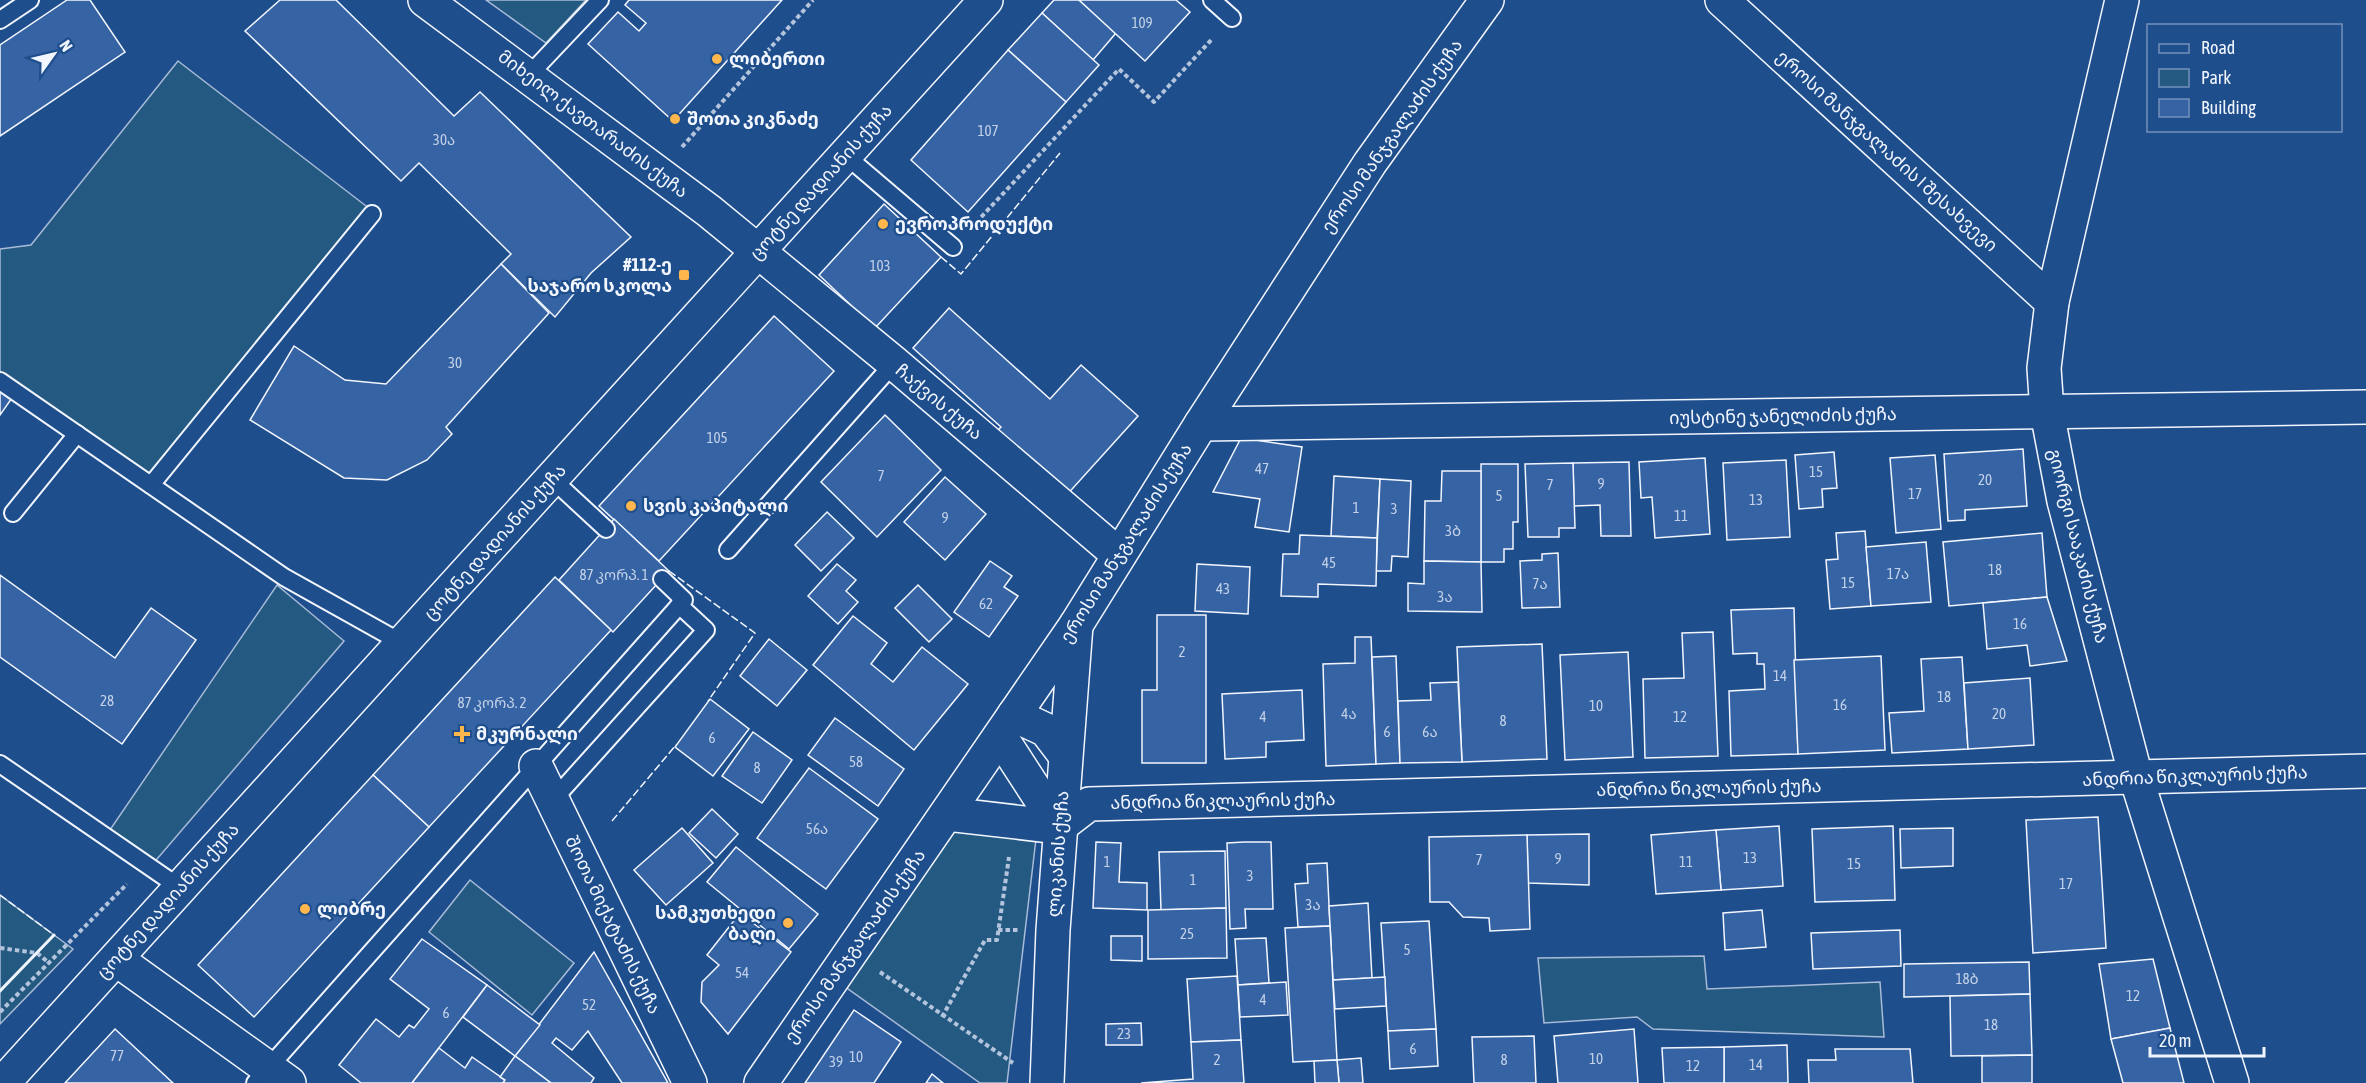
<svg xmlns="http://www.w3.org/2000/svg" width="2366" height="1083" font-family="'Asap Condensed','Noto Sans Georgian',sans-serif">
<rect width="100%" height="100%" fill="#1f4e8c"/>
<g fill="#245a82" stroke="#a8bbd7" stroke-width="1.5">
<polygon points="486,0 586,0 546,43"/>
<polygon points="178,61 370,209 151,477 0,372 0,249 31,245"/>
<polygon points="277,585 344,641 145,873 101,843"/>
<polygon points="951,831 1036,839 1007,1083 980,1083 844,986"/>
<polygon points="470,880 574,963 532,1015 429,932"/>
<polygon points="0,895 73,949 0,1024"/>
<polygon points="1704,956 1707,989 1880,982 1884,1037 1653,1029 1637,1017 1544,1023 1538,958"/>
</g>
<g fill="#3563a3" stroke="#f2f6ff" stroke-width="1.5">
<polygon points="67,0 90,0 125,52 0,136 0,45"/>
<polygon points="280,0 336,0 454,116 480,92 631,237 591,273 555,317 501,264 511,254 419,163 401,181 245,31"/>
<polygon points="629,0 782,0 673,121 588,44 618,12 639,31 646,23 625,5"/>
<polygon points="1054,0 1079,0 1116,33 1093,60 1042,13"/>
<polygon points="1079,0 1176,0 1190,12 1145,61"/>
<polygon points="1042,13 1099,65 1066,102 1008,50"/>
<polygon points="1008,50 1066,102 968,212 911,160"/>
<polygon points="884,204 941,257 875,328 819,275"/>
<polygon points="501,264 549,313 446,427 452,434 427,460 387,480 344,478 250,420 294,346 345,380 386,384"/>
<polygon points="949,308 1050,399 1081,365 1138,416 1064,498 994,434 1001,427 913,348"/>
<polygon points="774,316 834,371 659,561 599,506"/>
<polygon points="0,390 12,398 0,415"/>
<polygon points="885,415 941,470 877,537 821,482"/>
<polygon points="1241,438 1302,447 1289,532 1255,527 1260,499 1213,492"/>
<polygon points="2023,449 2027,506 1965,510 1965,520 1948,521 1944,454"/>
<polygon points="1834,452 1837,488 1822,489 1823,507 1799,509 1795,455"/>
<polygon points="1935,455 1941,529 1896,533 1890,458"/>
<polygon points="1705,458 1710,534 1655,538 1652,497 1641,498 1639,462"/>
<polygon points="1786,460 1790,537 1727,540 1723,463"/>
<polygon points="1629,462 1631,536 1601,536 1600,505 1574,506 1573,463"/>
<polygon points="1573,463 1575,528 1559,528 1559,537 1528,537 1525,464"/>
<polygon points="1481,464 1518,464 1518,522 1513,522 1513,549 1504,549 1504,562 1481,562"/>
<polygon points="1442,471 1481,471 1481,562 1424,561 1425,501 1441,501"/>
<polygon points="1334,476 1380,479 1377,538 1331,536"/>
<polygon points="945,477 986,514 945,560 904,522"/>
<polygon points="1380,479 1411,481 1408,557 1392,556 1391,571 1376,571"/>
<polygon points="827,512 854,538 821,571 795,545"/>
<polygon points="614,519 669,571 613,632 559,580"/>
<polygon points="1865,531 1871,606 1830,609 1826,560 1838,559 1836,533"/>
<polygon points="2042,533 2047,597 1949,606 1943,542"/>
<polygon points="1300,535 1377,538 1376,586 1318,584 1318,597 1281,596 1283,554 1299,554"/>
<polygon points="1926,542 1931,602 1871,606 1866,547"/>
<polygon points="1558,553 1560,607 1522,608 1520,561 1542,560 1542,554"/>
<polygon points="990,561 1012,576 1004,587 1018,596 989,637 954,612"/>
<polygon points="1424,561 1481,562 1482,612 1408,611 1408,583 1424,584"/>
<polygon points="837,564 856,580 846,591 858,602 838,624 808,596"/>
<polygon points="1197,564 1250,567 1248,614 1195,611"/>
<polygon points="0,575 115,658 151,608 196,640 122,744 0,657"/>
<polygon points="555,577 611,630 429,827 373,775"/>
<polygon points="918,585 952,619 929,642 895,608"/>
<polygon points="2047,597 2067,661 2030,666 2027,645 1987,649 1983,603"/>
<polygon points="1794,608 1798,754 1731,756 1729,691 1765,689 1764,664 1757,664 1757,653 1733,654 1731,610"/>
<polygon points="1157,615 1206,615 1206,763 1142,763 1142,690 1157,690"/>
<polygon points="853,616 887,643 871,664 893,682 922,647 968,684 914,750 813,665"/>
<polygon points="1713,632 1718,756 1645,758 1643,679 1684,678 1682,633"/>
<polygon points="1355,637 1371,637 1376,764 1326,766 1323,664 1355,663"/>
<polygon points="769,639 807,670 777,706 740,676"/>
<polygon points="1542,644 1547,759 1462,762 1457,647"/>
<polygon points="1628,652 1633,757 1565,760 1560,655"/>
<polygon points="1396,656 1400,763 1376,764 1372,657"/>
<polygon points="1881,656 1885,750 1798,754 1794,660"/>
<polygon points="1962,657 1968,749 1892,753 1889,713 1924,711 1921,659"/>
<polygon points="2030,678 2034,745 1968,749 1964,683"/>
<polygon points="1458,682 1462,762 1400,763 1398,701 1431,700 1430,683"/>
<polygon points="1302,690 1304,740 1266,742 1266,757 1225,759 1222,694"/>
<polygon points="710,699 749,729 713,776 675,747"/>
<polygon points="835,718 904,769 878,806 808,755"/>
<polygon points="753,732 792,760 762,803 722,776"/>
<polygon points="809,768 878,819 826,889 757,838"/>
<polygon points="373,775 429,827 254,1017 198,965"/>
<polygon points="712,809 738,834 716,858 689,833"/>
<polygon points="2098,817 2106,948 2033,953 2026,820"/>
<polygon points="1779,826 1783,886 1721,890 1716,830"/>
<polygon points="1893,826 1895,900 1815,902 1812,829"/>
<polygon points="682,828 713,863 666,905 634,870"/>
<polygon points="1953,828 1953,866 1901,868 1900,829"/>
<polygon points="1716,830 1721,890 1656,894 1651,835"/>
<polygon points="1589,834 1589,885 1528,883 1527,835"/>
<polygon points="1527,835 1530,929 1490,931 1489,918 1463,917 1449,902 1430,902 1429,837"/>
<polygon points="1096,842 1121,843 1119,882 1147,883 1147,910 1093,908"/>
<polygon points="1244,842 1271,842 1273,909 1245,909 1246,928 1230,929 1227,843"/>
<polygon points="736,847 818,914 789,949 707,882"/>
<polygon points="1225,851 1226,908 1161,910 1159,852"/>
<polygon points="1327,863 1330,926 1298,927 1295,884 1308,883 1307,864"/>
<polygon points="1368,903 1372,978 1333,980 1329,906"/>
<polygon points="1226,908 1227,958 1148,959 1148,910"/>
<polygon points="1762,910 1766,947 1725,950 1723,913"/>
<polygon points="740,913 791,952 728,1034 701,1002 702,982 719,965 707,955"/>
<polygon points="1429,921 1436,1029 1388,1031 1381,923"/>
<polygon points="1330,926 1337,1060 1293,1062 1285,928"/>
<polygon points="1900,930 1901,966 1813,969 1811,933"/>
<polygon points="1111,936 1142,936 1142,961 1111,960"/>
<polygon points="1266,938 1269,983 1238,985 1235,939"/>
<polygon points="422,939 487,985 412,1083 361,1083 339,1065 376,1019 399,1037 409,1025 414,1028 429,1009 390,979"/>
<polygon points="594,952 668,1083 622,1083 588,1031 572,1050 556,1038 552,1043 594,1078 591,1083 551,1083 515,1056"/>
<polygon points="2153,959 2170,1028 2111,1039 2099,964"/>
<polygon points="2029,962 2030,994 1904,997 1904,964"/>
<polygon points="1237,976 1241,1040 1191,1042 1187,979"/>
<polygon points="1385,977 1386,1006 1335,1009 1333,980"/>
<polygon points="1286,982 1288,1015 1240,1017 1238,985"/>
<polygon points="487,985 540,1025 515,1056 463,1017"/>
<polygon points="2030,994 2032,1055 1951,1056 1950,996"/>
<polygon points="854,1010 901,1042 874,1083 805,1083"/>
<polygon points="1141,1023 1142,1045 1106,1045 1106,1024"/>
<polygon points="2170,1028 2184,1083 2123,1083 2111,1039"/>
<polygon points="115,1029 173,1083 65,1083"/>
<polygon points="1436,1029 1438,1066 1390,1069 1388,1031"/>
<polygon points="1634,1029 1638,1083 1558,1083 1554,1036"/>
<polygon points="1534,1036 1536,1083 1474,1083 1472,1037"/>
<polygon points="1241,1040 1244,1083 1141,1083 1193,1079 1191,1042"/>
<polygon points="1787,1045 1788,1083 1724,1083 1724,1047"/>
<polygon points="1724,1047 1724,1083 1664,1083 1662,1048"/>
<polygon points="439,1048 465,1068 472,1057 505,1080 503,1083 412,1083"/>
<polygon points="1835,1049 1910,1049 1913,1083 1809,1083 1808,1060 1836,1060"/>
<polygon points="2032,1055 2032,1083 1982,1083 1982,1056"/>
<polygon points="515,1056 551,1083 503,1083 505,1080 500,1077"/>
<polygon points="1361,1058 1363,1083 1339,1083 1337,1060"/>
<polygon points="1337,1060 1339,1083 1315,1083 1314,1061"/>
<polygon points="932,1074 943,1083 926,1083"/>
</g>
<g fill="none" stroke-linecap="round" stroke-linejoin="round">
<defs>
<g id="service">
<polyline points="1212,0 1232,18"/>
<polyline points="0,20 30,0"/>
<polyline points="529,75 600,0"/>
<polyline points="845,155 953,247"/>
<polyline points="0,381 284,577 402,643"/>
<polyline points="552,479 606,529"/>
<polyline points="151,485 372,214"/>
<polyline points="13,513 77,434"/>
<polyline points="728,550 894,363"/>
<polyline points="0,764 179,887"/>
<polyline points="553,800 706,630 679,605"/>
<polyline points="255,1083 684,600 662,579"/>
</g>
<g id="minor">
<polyline points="425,0 709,211 894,363 1119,555"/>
<polyline points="1722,0 2052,302"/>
<polyline points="2122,0 2052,302 2044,368 2047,412 2064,501 2136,777 2232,1083"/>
<polyline points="1201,424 2366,407"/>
<polyline points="536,766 690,1083"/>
<polyline points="1059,827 1089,804 2366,771"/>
<polyline points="116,959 289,1083"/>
<polyline points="1047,1083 1053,930 1076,625"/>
</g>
<g id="tertiary">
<polyline points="1014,715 1046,730 1065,755"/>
<polyline points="1000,736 1059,827"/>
<polyline points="947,814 1059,827"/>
<polyline points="761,1083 1076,625 1201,424 1370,163 1487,0"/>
</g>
<polyline id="primary" points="3,1083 986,0"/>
</defs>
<use href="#service" stroke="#f2f6ff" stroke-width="20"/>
<use href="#minor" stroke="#f2f6ff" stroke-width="36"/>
<use href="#tertiary" stroke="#f2f6ff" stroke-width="36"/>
<use href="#primary" stroke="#f2f6ff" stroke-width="36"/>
<g stroke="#b3c4dc" stroke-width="4" stroke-dasharray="4.5 3" stroke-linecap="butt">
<polyline points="682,147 813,0"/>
<polyline points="971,228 1119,69 1154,102 1213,38"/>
<polyline points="998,930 1019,930"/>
<polyline points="0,948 37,953 49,963"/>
<polyline points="880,972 1013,1063"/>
<polyline points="0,1012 127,884"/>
<polyline points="942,1017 985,940 997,940 1009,857"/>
</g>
<use href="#service" stroke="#1f4e8c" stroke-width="16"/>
<use href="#minor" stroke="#1f4e8c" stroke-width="33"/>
<use href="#tertiary" stroke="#1f4e8c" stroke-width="33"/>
<use href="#primary" stroke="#1f4e8c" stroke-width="33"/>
<g stroke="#f2f6ff" stroke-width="1.5" stroke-dasharray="8 3" stroke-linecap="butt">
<polyline points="941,257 961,274 1060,153"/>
<polyline points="669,571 755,633 708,701"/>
<polyline points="612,821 676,745"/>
<polyline points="0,895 54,935"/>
</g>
<polyline stroke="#f2f6ff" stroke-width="3" points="0,991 54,935"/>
</g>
<g fill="#ffb74d" stroke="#1f4e8c" stroke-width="2">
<circle cx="717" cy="59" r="6"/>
<circle cx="675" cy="119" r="6"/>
<circle cx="883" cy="224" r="6"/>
<rect x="678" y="269" width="12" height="12" rx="3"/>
<circle cx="631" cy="506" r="6"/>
<path d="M459 725h6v6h6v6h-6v6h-6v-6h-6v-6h6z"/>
<circle cx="305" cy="909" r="6"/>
<circle cx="788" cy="923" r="6"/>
</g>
<g text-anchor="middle" stroke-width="4.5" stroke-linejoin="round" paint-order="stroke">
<g font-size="15" fill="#c3d1e8">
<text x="1142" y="28">109</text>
<text x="988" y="136">107</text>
<text x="444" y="145">30ა</text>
<text x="880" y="271">103</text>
<text x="455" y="368">30</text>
<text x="717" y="443">105</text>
<text x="1262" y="474">47</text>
<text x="1816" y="477">15</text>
<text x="881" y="481">7</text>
<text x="1985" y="485">20</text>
<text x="1601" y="489">9</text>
<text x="1550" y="490">7</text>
<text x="1915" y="499">17</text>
<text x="1499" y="501">5</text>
<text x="1756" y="505">13</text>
<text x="1356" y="513">1</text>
<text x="1394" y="514">3</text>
<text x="1681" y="521">11</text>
<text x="945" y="523">9</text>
<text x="1453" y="536">3ბ</text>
<text x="1329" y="568">45</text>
<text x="1995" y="575">18</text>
<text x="1898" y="579">17ა</text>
<text x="614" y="580">87 კორპ. 1</text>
<text x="1848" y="588">15</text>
<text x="1540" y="589">7ა</text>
<text x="1223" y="594">43</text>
<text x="1445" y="602">3ა</text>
<text x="986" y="609">62</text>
<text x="2020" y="629">16</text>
<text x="1182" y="657">2</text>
<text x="1780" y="681">14</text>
<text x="1944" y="702">18</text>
<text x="107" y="706">28</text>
<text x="492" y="708">87 კორპ. 2</text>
<text x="1840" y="710">16</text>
<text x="1596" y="711">10</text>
<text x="1349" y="719">4ა</text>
<text x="1999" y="719">20</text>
<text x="1263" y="722">4</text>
<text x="1680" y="722">12</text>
<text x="1503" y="726">8</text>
<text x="1387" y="737">6</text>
<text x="1430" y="737">6ა</text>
<text x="712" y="743">6</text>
<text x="856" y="767">58</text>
<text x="757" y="773">8</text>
<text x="817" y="834">56ა</text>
<text x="1750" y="863">13</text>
<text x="1558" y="864">9</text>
<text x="1479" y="865">7</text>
<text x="1107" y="867">1</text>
<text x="1686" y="867">11</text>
<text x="1854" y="869">15</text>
<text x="1250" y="881">3</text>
<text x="1193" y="885">1</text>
<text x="2066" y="889">17</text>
<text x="1313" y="910">3ა</text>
<text x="1187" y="939">25</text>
<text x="1407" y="955">5</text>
<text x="742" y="978">54</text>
<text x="1967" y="984">18ბ</text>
<text x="2133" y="1001">12</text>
<text x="1263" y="1005">4</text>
<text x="589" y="1010">52</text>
<text x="446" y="1018">6</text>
<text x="1991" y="1030">18</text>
<text x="1124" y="1039">23</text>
<text x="1413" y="1054">6</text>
<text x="117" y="1061">77</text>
<text x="856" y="1062">10</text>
<text x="1596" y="1064">10</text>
<text x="1217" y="1065">2</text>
<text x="1504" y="1065">8</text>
<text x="836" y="1067">39</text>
<text x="1756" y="1070">14</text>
<text x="1693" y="1071">12</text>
</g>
<g font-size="18" font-weight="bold" fill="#f2f6ff" stroke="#1f4e8c" text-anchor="start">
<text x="729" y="65">ლიბერთი</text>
<text x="687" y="125">შოთა კიკნაძე</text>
<text x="895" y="230">ევროპროდუქტი</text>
<text x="672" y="271" text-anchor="end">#112-ე<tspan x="672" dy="21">საჯარო სკოლა</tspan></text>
<text x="643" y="512">სვის კაპიტალი</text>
<text x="476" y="740">მკურნალი</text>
<text x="317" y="915">ლიბრე</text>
<text x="776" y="919" text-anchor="end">სამკუთხედი<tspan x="776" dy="21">ბაღი</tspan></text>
</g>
<g font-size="18" fill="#f2f6ff" stroke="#1f4e8c">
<text transform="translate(593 124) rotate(37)" y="6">მიხეილ ქავთარაძის ქუჩა</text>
<text transform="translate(1392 136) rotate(-55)" y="6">ეროსი მანჯგალაძის ქუჩა</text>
<text transform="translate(1887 151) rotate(42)" y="6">ეროსი მანჯგალაძის I შესახვევი</text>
<text transform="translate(821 182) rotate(-48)" y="6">ცოტნე დადიანის ქუჩა</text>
<text transform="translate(939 402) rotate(40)" y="6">ჩაქვის ქუჩა</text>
<text transform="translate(1783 416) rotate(-1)" y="6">იუსტინე ჯანელიძის ქუჩა</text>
<text transform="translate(495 542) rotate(-48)" y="6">ცოტნე დადიანის ქუჩა</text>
<text transform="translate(1126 543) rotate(-58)" y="6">ეროსი მანჯგალაძის ქუჩა</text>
<text transform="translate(2078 546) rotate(76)" y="6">გიორგი სააკაძის ქუჩა</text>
<text transform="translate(2195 776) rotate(-2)" y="6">ანდრია წიკლაურის ქუჩა</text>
<text transform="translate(1709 788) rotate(-1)" y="6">ანდრია წიკლაურის ქუჩა</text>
<text transform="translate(1223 801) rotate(-1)" y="6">ანდრია წიკლაურის ქუჩა</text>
<text transform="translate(1058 854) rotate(-86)" y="6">ლიკანის ქუჩა</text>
<text transform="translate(168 901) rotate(-48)" y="6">ცოტნე დადიანის ქუჩა</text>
<text transform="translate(613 925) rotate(64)" y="6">შოთა მიქატაძის ქუჩა</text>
<text transform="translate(855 946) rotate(-55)" y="6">ეროსი მანჯგალაძის ქუჩა</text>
</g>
</g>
<rect x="2147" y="24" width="195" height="108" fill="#1f4e8c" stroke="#7391ba" stroke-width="1.5"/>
<rect x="2159" y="44" width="30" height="9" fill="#1f4e8c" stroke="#7391ba" stroke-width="1.5"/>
<text x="2201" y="54" font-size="18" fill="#f2f6ff">Road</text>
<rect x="2159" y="69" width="30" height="18" fill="#245a82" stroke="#7391ba" stroke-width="1.5"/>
<text x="2201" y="84" font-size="18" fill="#f2f6ff">Park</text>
<rect x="2159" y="99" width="30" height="18" fill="#3563a3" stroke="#7391ba" stroke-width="1.5"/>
<text x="2201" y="114" font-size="18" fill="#f2f6ff">Building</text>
<g transform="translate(54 54) rotate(56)" stroke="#1f4e8c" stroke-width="4.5" paint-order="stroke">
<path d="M0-4.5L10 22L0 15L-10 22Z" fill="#f2f6ff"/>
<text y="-9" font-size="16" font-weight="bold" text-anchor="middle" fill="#f2f6ff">N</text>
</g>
<path d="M2150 1047v9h114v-9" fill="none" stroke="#f2f6ff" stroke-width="3"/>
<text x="2159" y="1047" font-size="18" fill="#f2f6ff" stroke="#1f4e8c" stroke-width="4.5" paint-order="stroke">20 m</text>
</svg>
